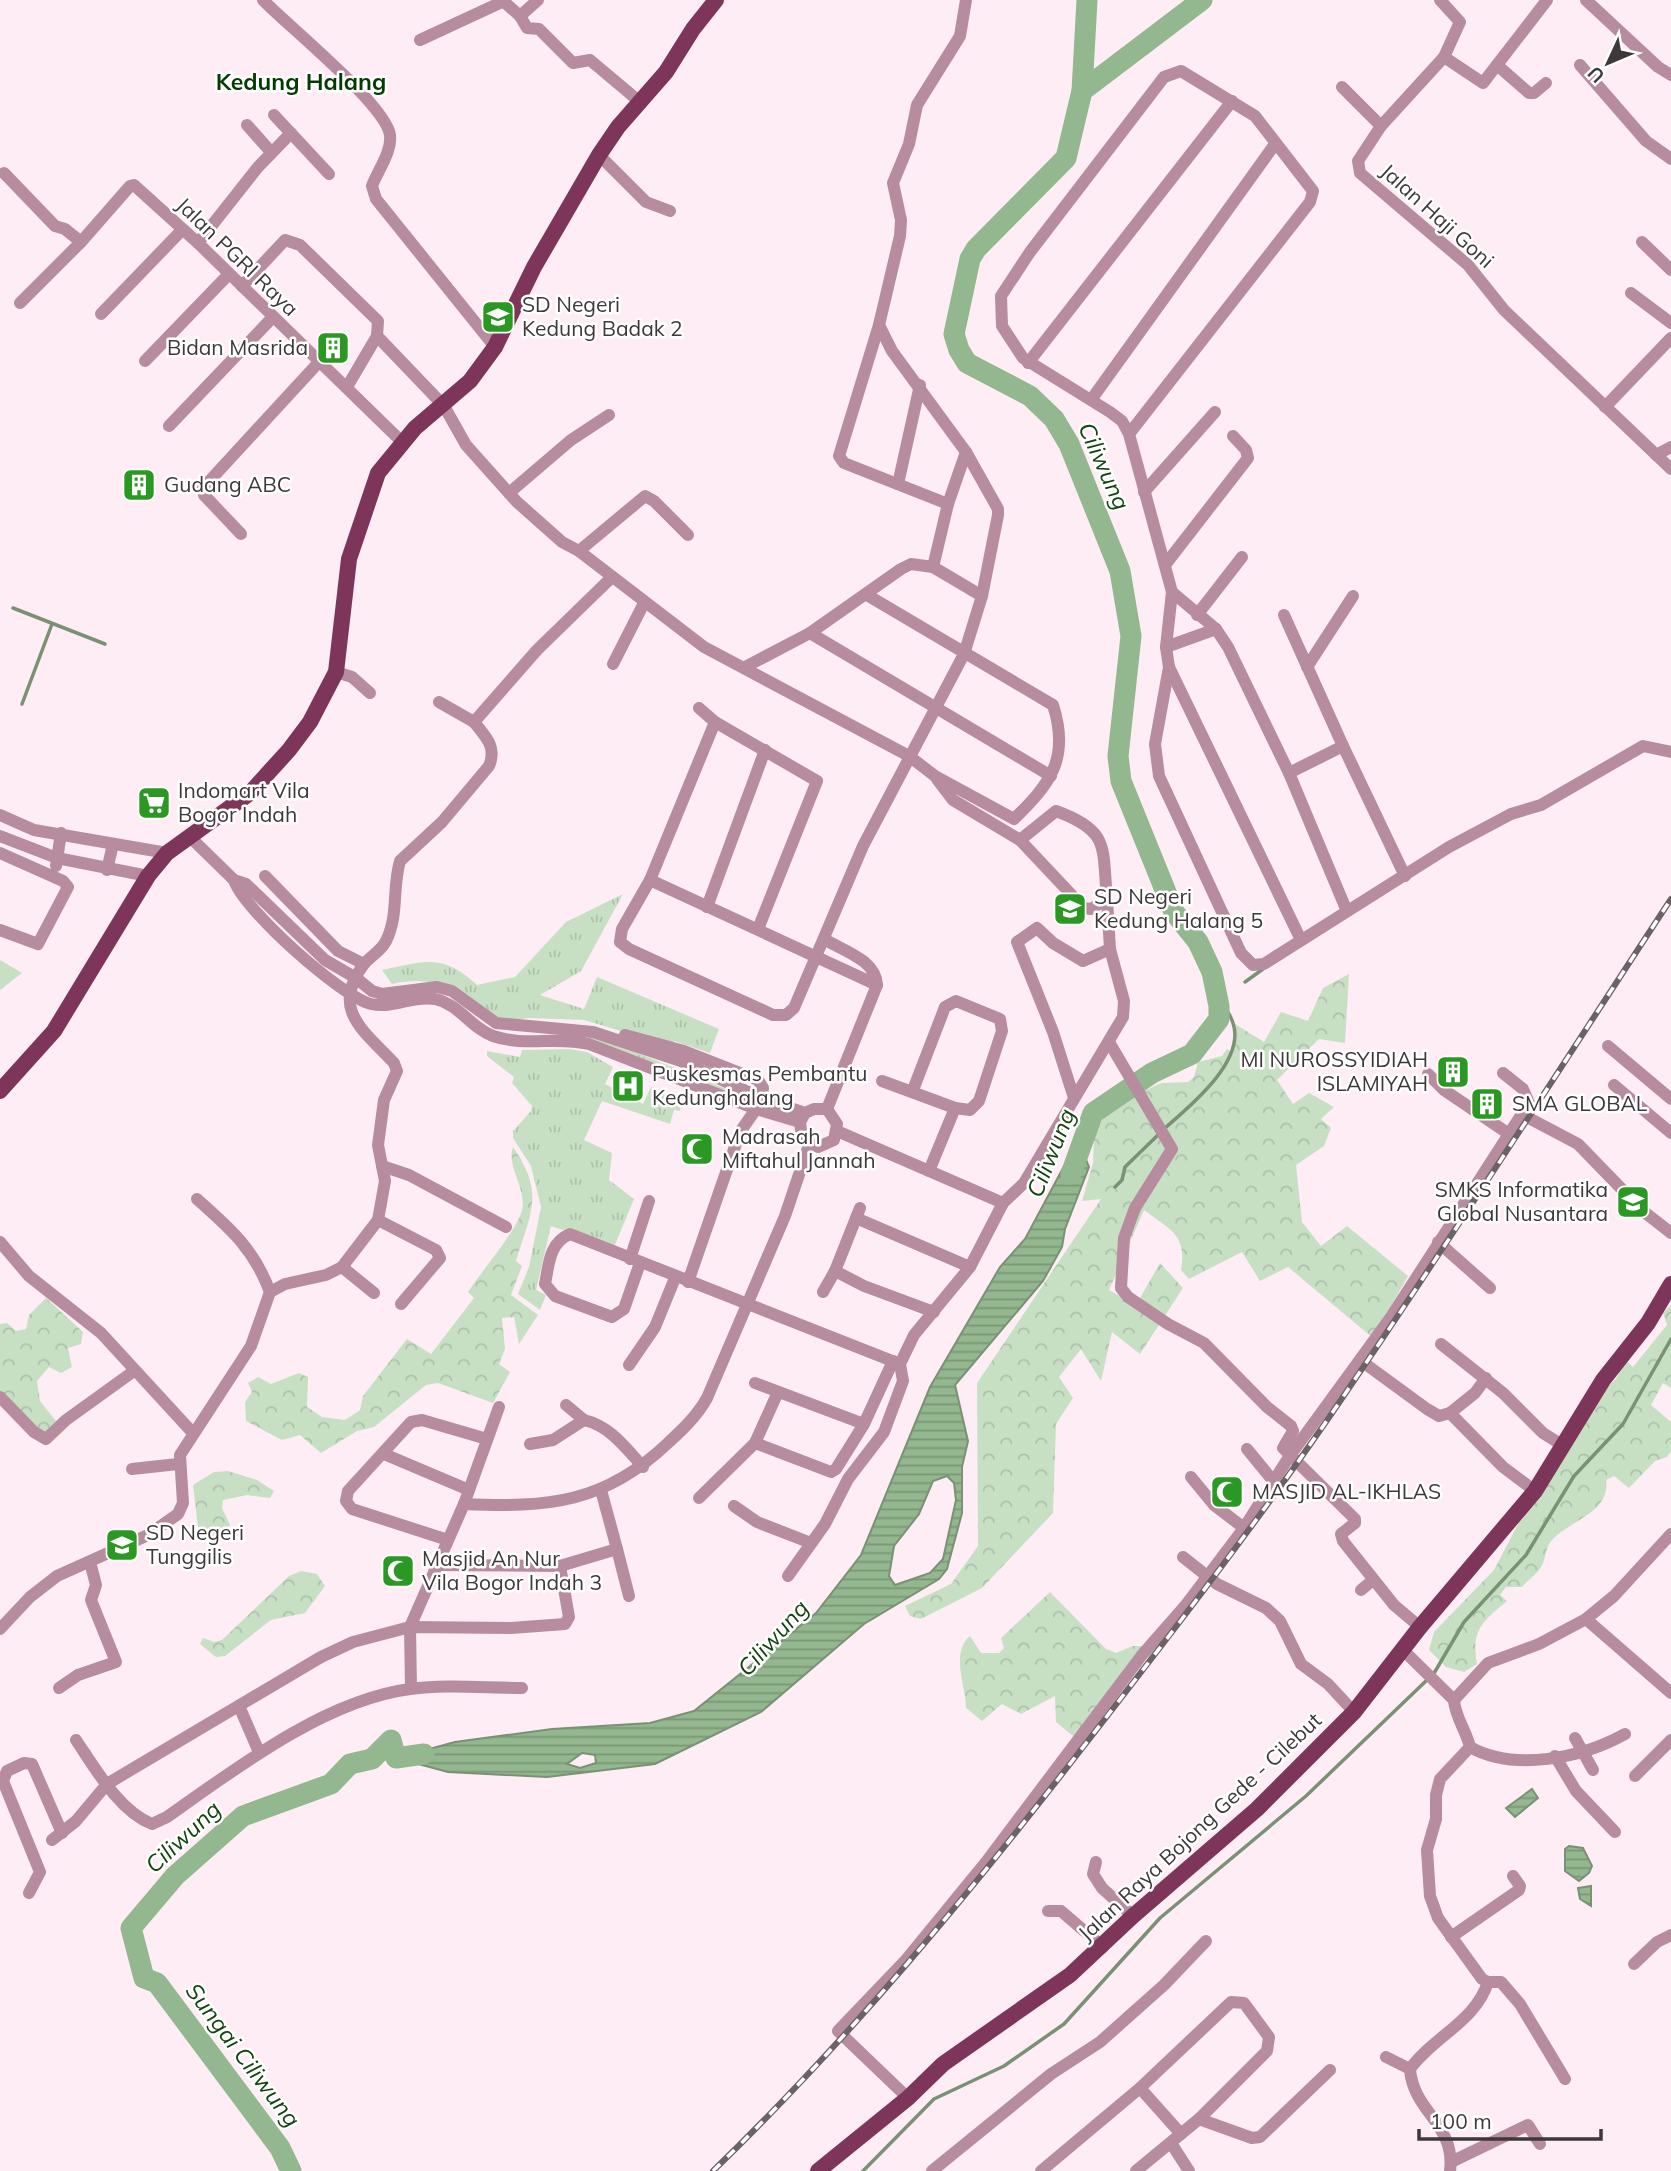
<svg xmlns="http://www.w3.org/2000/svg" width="1671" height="2171" font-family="Mulish,sans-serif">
<defs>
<pattern id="grass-tufts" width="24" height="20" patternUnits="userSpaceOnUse" patternTransform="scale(1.75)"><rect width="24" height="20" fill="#c7e0c4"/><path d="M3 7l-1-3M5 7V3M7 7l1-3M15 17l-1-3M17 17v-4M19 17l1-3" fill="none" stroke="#acc1a9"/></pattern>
<pattern id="forest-crowns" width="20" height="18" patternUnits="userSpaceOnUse" patternTransform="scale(1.75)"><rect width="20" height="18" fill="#c7e0c4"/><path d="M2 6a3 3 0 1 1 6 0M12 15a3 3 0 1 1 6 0" fill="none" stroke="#acc1a9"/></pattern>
<pattern id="water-rules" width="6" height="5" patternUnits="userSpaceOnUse" patternTransform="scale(1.75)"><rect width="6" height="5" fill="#93b78e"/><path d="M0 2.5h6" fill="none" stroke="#799675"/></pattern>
</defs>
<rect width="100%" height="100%" fill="#feedf4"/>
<g fill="url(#grass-tufts)">
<path d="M623,894L581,971L540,995L584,1009L597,977L719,1029L710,1053L674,1041L671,1046L584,1020L529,1018L496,1023C458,995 443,973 392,984L382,970C424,961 443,953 477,985L515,977L566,922Z"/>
<polygon points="0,960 22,973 0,990"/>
<polygon points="577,1033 623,1047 785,1113 783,1116"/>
<polygon points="569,1049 587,1052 613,1067 605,1084 643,1104 651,1087 681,1103 680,1111 674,1110 670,1124 602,1101 584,1140 612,1153 609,1180 634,1199 614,1247 551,1226 536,1290 546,1295 540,1310 518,1294 529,1267 541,1207 531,1166 513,1138 513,1131 531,1111 532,1106 512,1083 514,1077 487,1056 487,1051 520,1057 522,1050"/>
</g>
<g fill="url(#forest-crowns)">
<path d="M1349,974L1345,1043L1319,1039L1277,1080L1293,1104L1309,1093L1334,1107L1321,1119L1331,1128L1324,1146L1296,1165L1302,1222L1321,1246L1347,1226L1408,1276L1373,1338L1288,1267L1260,1281L1242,1252L1189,1279L1181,1270C1187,1234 1170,1230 1144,1210L1109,1290L1136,1305L1160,1263L1183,1288L1140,1354L1112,1332L1101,1381L1081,1349L1059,1377L1073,1398L1056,1424L1053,1513L982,1588L921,1619L910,1616L905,1606L951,1584L978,1546L977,1383L1101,1199L1082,1201L1093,1163L1095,1114L1161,1083L1188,1082L1194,1077L1198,1062L1222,1056L1227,1049L1233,1053L1235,1024L1264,1042L1281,1012L1308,1021L1323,988Z"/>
<path d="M513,1147C545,1194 531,1211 516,1261L522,1266L511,1295L538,1315L519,1344L514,1317L502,1318L505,1349L499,1364L510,1372L493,1403L438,1383L426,1385L374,1427L357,1431L321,1453L300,1435L282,1440L246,1421L245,1402L252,1392L248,1383L258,1377L271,1384L299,1373L308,1377L307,1407L322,1417L345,1420L360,1410L363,1396L407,1339L431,1354L474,1298L468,1292C480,1273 518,1229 522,1210C527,1189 506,1166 513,1147Z"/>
<polygon points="46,1298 83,1332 81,1344 68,1348 72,1367 61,1373 49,1367 37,1381 40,1401 56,1421 47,1437 0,1395 0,1324 7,1323 16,1331 26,1329 29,1315"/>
<path d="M1671,1305V1388L1663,1383L1651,1405L1671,1422V1451L1667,1457L1655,1461L1629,1488L1614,1476L1606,1480C1611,1513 1569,1520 1551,1541C1545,1549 1546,1559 1541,1567C1537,1574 1528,1580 1522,1587H1506L1500,1595L1507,1601C1482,1622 1471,1630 1477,1664L1464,1672L1446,1667L1429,1650L1434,1632L1494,1570L1518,1524L1603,1391L1616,1379L1626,1360L1633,1367L1667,1325L1663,1313Z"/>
<polygon points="228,1471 257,1480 274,1491 270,1498 247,1495 223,1500 222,1508 230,1525 223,1534 208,1536 198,1527 193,1485 214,1472"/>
<polygon points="301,1571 317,1574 325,1586 305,1613 271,1620 225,1656 216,1657 200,1644 203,1638 214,1642 222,1640 289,1576"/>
<path d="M1050,1592L1106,1649L1116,1653L1133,1646H1145L1085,1733L1073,1736L1056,1722L1055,1696L1021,1714L1002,1704L982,1721L966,1708C966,1686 950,1653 970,1636L981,1653H999L1004,1648L1001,1638Z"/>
</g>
<g fill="url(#water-rules)" stroke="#7a9175" stroke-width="2" fill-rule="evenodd">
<path d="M1082,1150L1089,1167L1065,1229L1062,1247L1043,1281L955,1385L968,1441L962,1467V1513L947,1569L939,1579L864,1624L761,1712L655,1764L547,1777L448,1772L396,1758L455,1742L552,1729L650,1723L694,1711L816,1613L861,1555L930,1387L1000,1267L1025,1239L1071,1153ZM947,1476L954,1483L956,1500L943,1559L930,1573L895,1585L889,1576L894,1546L919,1514L933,1481ZM582,1753L595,1755L596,1763L580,1768L567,1764Z"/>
<polygon points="1532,1789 1538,1798 1515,1817 1506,1808"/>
<polygon points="1569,1846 1583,1848 1592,1866 1589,1873 1579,1881 1565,1871 1565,1849"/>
<polygon points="1591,1886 1591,1906 1580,1899 1578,1888"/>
</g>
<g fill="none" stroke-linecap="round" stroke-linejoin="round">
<g stroke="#7a9175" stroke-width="3.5">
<polyline points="13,608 105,644"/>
<polyline points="22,704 52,624"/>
<polyline points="1245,982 1263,969"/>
<path d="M1165,1128C1190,1106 1246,1061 1233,1023C1230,1013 1222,1003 1217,995"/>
<polyline points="1115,1187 1122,1180 1125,1167 1159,1134"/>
<polyline points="1433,1675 1464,1622 1526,1555 1574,1476 1623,1424 1671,1339"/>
<polyline points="863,2171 934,2099 1004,2066 1064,2024 1160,1918 1306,1796 1427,1680"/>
</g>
<g stroke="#93b78e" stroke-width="21">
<polyline points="1082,91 1087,0"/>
<polyline points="1071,1174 1093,1113 1152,1073 1192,1054 1219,1019 1219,1006 1212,972 1198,942 1174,912 1121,781 1118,756 1131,636 1120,571 1069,444 1054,419 1030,396 967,363 959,350 954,334 970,259 976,249 1066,158 1082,91 1202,0"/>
<polyline points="291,2171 280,2148 157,1983 144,1978 131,1928 175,1876 243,1816 331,1784 350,1764 372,1759 391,1740 396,1758 424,1754"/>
</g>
<g stroke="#b78c9e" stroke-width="12">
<path d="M263,0C288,26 386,105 390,135C392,152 378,170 372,186L376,199L495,347"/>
<polyline points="502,0 520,16 527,28 539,29 573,63 590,60 640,102"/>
<polyline points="1440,0 1460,22 1444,57 1381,126 1358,161 1360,173 1468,265 1504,310 1671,469"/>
<polyline points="1586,0 1658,67 1671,75"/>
<polyline points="520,16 538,0"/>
<polyline points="420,40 504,1"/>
<polyline points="1444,57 1483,83 1547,0"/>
<polyline points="1497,65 1529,93 1534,93 1546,83"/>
<polyline points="1580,65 1646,141 1671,159"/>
<polyline points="1342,87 1381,126"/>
<polyline points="274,115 329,174"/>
<polyline points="247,125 271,152"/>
<polyline points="599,155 646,202 670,211"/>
<polyline points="4,173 55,226 65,229 81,242"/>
<polyline points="1642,242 1671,270"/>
<polyline points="198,243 258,167 291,133"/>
<path d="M242,286L285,240L300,245L378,321L377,336L444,406L466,445L517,502L562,542L579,551L704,647L909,756L935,776L1014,819C1051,783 1070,758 1053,705L867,595"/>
<polyline points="1631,293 1671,323"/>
<polyline points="20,303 81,242 130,186 134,185 198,243 402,442"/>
<polyline points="101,314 182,230"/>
<polyline points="145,361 229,274"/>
<polyline points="1028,363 1232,101"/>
<polyline points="347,387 377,336"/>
<polyline points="1091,400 1275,144"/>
<polyline points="1605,407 1671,338"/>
<polyline points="169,426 273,317"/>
<polyline points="1129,434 1310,202 1313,191 1255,116 1181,71 1164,77 1030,252 1001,296 1002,326 1023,358 1110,412 1122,421 1129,434 1172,592 1166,647 1169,667 1155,744 1159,776 1241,953 1253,965 1264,964 1449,847 1511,814 1541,805 1643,746 1671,752"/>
<polyline points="1656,455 1671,447"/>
<polyline points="898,484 920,385"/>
<polyline points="1144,492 1215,412"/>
<polyline points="509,493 571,440 609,415"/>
<polyline points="948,504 844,463 839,456 879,325 900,236 901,220 893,183 909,144 917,105 960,36 966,0"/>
<polyline points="241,534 204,495 203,488 319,362"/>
<polyline points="579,551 645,496 654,501 688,535"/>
<polyline points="1165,565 1248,458 1246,450 1233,436"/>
<polyline points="933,567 982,596"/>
<polyline points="1172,592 1216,629 1228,647 1289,773 1346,909"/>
<polyline points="1197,615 1242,557"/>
<polyline points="1284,615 1343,746"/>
<polyline points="810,633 1051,776"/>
<polyline points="1166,647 1216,629"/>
<polyline points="613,664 644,603"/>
<polyline points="745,667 810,633 901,569 911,564 933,567 948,504 966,452"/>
<polyline points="1169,667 1301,940"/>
<polyline points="1307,667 1353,596"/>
<polyline points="336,672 352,677 370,693"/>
<polyline points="439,702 474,722 537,650 611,578"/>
<polyline points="699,708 715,722 817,781 758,929"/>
<polyline points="715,722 650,880 622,929 620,942 629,949 773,1015 786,1015 794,1008 863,846 964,654 982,596 998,515 998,509 966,452 892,351 879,325"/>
<polyline points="1289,773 1343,746 1405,876"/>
<polyline points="0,815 34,830 167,853"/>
<polyline points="0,836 57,858 148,876"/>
<polyline points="189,836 234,880 246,884 325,960 356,978 372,991 382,994 437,987 452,991 496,1023 593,1032 681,1061 761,1098 805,1113 814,1109 827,1109 837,1124 834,1140 818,1147 802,1139 800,1122 805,1113"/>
<path d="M1020,840L1056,811C1111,831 1102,848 1107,899"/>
<polyline points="0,853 63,881 68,887 38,944 0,930"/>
<polyline points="56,866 61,833"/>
<polyline points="107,870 113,844"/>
<polyline points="265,876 338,951 364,964"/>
<path d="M234,880C243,909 340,996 371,1004C394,1009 412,995 435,999C459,1004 471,1028 493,1036C525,1047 557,1036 589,1044L756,1109L800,1122"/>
<polyline points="650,880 877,985"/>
<polyline points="707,907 765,750"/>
<path d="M824,939C844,951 876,960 877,985L827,1109"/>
<polyline points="625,1035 684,1051 758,1080 763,1088 761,1098"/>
<polyline points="1109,1042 1172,1149 1135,1208 1124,1238 1121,1288 1128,1297 1168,1324 1204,1343 1267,1407 1291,1426 1293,1431 1283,1448 1355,1519 1355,1523 1341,1534 1343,1541 1394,1605 1420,1627"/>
<polyline points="1608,1046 1671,1099"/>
<polyline points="1428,1074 1444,1090 1509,1134 1529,1103 1523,1089 1503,1073"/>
<polyline points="882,1081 955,1108"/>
<polyline points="1614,1085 1671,1133"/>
<polyline points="913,1090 945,1007 956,1001 1000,1019 1002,1031 979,1101 970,1110 955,1108 929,1171"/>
<polyline points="1074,1098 1053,1032 1017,942 1037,928 1053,943 1083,961 1110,949"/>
<polyline points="1523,1115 1578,1144 1643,1211 1671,1233"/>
<polyline points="837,1131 1003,1203"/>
<polyline points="382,1166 409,1175 506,1227"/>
<path d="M197,1199C231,1229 254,1249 270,1292"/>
<polyline points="860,1208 835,1271 864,1286 934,1312"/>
<polyline points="856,1218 970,1267"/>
<polyline points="378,1220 436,1250 440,1258 401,1304"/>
<polyline points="0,1242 29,1276 101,1333 192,1432"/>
<polyline points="1438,1242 1490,1288"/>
<polyline points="630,1259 649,1201"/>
<path d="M640,1263L624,1309L612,1317L555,1296L545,1284C549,1264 549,1243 570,1234L900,1364"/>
<polyline points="342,1267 374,1293"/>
<polyline points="688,1282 740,1132 756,1109"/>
<polyline points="823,1292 835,1271"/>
<polyline points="1441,1344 1503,1393 1543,1433 1562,1445"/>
<polyline points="1360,1360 1427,1409 1439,1416 1450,1413 1503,1467 1535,1491"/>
<polyline points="629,1365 655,1327 675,1278"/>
<polyline points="755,1383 864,1424"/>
<polyline points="0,1397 34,1432 46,1439 66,1420 134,1371"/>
<polyline points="566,1405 584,1420"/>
<polyline points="1450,1413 1475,1393 1486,1378"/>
<polyline points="755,1443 831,1472 836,1469 864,1424 893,1361"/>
<path d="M530,1444L553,1440L584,1420C610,1426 625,1447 643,1467"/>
<polyline points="1247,1449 1274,1482"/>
<polyline points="384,1454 469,1490"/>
<polyline points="132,1469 178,1464"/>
<polyline points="1191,1477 1214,1505 1244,1528"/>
<polyline points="699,1498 755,1443 778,1392"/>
<path d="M464,1504C548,1508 605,1503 668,1443C683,1429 697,1416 707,1398L785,1216L809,1145"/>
<polyline points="734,1506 757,1522 811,1543"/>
<polyline points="448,1540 352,1509 346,1501 348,1491 411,1422 422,1420 487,1439"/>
<polyline points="617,1549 629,1596"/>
<polyline points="1183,1557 1217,1584 1266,1608 1280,1621 1301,1664 1328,1684 1354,1712"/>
<polyline points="438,1565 560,1566 617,1549 601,1490"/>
<polyline points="788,1576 825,1524 848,1479 884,1432 903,1381 900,1364 914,1335 970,1267 1003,1203 1024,1183 1123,1017 1124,1001 1110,949 1107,899 1091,909 1084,908 1020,840 953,800 937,779"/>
<polyline points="1361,1590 1373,1580"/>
<polyline points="1586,1619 1671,1693"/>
<path d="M0,1629L30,1597L57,1576L148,1535L178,1514L183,1503L180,1455L251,1346L270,1292L285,1284L326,1275L342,1267L378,1220L385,1181L378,1145L384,1100L397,1071L394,1063C363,1030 330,1009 364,964C371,956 382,950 386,941C399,915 392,888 400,861L442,822L489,766C497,747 486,737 474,722"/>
<path d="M1402,1649L1454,1700C1455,1717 1466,1730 1470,1747C1514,1772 1582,1758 1625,1734"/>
<polyline points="59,1688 78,1675 116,1662 91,1600 96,1585 90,1562"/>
<polyline points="411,1688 410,1627 464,1504 499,1407"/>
<polyline points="1454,1700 1488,1663 1539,1644 1586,1619 1614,1596 1671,1534"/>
<polyline points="239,1706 259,1752"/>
<polyline points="1575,1738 1593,1770"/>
<path d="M76,1740C95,1768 119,1811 152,1824L167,1817C235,1769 325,1700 410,1689C446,1684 486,1688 522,1688"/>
<polyline points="1555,1756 1576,1791 1615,1832"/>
<polyline points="1635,1776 1671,1740"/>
<polyline points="52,1840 76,1821 107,1784 321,1657 353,1642 410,1627 511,1628 565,1624 569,1617 560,1566"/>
<polyline points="1096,1862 1093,1874 1102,1888 1133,1916"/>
<polyline points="29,1893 40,1872 3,1781 7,1771 24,1763 32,1764 62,1833"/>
<polyline points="1048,1911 1061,1911 1103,1947"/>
<polyline points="1451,1937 1519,1890 1520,1886 1513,1876"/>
<polyline points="1634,1964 1657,1942 1671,1935"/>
<polyline points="1488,1982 1501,1982 1520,2004 1565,2079"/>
<polyline points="1386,2057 1410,2069"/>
<polyline points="1140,2088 1181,2134"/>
<polyline points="908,2098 838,2031 905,1961 986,1862 1142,1655 1185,1606 1244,1528 1289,1457 1391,1317 1509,1134"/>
<polyline points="1199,2119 1252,2138 1260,2137 1330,2070"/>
<polyline points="1171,2143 1189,2171"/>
<polyline points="1451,2162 1528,2125 1540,2144"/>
<polyline points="932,2171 1051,2074 1100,2042 1164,1985 1206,1941"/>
<polyline points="1041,2171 1140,2088 1231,2002 1244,2003 1269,2037 1267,2051 1199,2119 1136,2171"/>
<path d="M1450,2171C1456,2124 1413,2112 1410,2069C1433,2037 1476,2021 1488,1982L1482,1979L1438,1918L1430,1896L1427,1850L1436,1819V1795L1440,1779L1470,1747"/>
</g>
<g stroke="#7e355a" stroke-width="16">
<polyline points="0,1091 54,1031 148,876 167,853 250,793 289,750 310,722 336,672 349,559 378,473 415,428 470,381 495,347 534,267 599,155 618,127 666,72 693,29 716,0"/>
<polyline points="818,2171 908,2098 943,2064 1070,1975 1133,1916 1257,1809 1354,1712 1420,1627 1535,1491 1603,1380 1648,1323 1671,1284"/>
</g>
<defs>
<path id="rail" d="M713,2171C850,2038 970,1893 1087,1742C1177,1626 1267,1510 1349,1388C1459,1227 1564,1062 1671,899"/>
</defs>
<use href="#rail" stroke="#6b6265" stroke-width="6"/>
<use href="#rail" stroke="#fff" stroke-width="3.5" stroke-dasharray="10" stroke-linecap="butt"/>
</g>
<defs>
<symbol id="school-square" viewBox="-11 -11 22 22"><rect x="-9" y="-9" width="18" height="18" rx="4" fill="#2b9824" stroke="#fff"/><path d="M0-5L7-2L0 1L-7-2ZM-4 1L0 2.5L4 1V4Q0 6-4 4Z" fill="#fff"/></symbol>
<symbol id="building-square" viewBox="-11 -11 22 22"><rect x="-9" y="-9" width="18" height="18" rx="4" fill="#2b9824" stroke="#fff"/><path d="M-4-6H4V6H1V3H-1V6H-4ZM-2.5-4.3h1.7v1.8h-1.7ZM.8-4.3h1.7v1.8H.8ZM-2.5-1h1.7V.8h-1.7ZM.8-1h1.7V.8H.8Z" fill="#fff"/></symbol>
<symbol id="supermarket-square" viewBox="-11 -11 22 22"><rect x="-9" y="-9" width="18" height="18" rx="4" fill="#2b9824" stroke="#fff"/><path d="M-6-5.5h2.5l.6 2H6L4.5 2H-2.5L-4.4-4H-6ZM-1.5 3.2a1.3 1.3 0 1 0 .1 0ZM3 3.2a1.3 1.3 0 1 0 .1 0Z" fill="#fff"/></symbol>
<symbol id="hospital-square" viewBox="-11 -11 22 22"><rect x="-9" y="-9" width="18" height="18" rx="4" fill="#2b9824" stroke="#fff"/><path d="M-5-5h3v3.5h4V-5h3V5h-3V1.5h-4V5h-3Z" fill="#fff"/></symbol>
<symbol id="mosque-square" viewBox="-11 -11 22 22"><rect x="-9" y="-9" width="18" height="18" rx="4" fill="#2b9824" stroke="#fff"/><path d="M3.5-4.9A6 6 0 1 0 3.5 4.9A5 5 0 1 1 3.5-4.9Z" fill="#fff"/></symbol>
</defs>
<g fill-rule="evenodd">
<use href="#school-square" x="479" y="298" width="38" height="38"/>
<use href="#building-square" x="314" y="329" width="38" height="38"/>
<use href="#building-square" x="120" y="466" width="38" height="38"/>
<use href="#supermarket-square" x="135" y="784" width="38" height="38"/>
<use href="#school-square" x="1051" y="890" width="38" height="38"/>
<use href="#building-square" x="1434" y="1053" width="38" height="38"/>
<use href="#hospital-square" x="609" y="1067" width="38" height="38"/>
<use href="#building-square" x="1468" y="1085" width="38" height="38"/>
<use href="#mosque-square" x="678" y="1130" width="38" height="38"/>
<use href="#school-square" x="1614" y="1183" width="38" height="38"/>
<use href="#mosque-square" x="1208" y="1473" width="38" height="38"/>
<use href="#school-square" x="103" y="1526" width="38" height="38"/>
<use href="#mosque-square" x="379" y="1552" width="38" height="38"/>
</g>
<g text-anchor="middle" stroke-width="5" stroke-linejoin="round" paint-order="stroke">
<g font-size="21" fill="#3e383a" stroke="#fff">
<text transform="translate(1437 216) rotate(42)" y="7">Jalan Haji Goni</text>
<text transform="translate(237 257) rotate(44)" y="7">Jalan PGRI Raya</text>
<text transform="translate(1200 1827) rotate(-43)" y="7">Jalan Raya Bojong Gede - Cilebut</text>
</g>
<g font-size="21" fill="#3e383a" stroke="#fff" text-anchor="start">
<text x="522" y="312">SD Negeri<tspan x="522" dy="24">Kedung Badak 2</tspan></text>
<text x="308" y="355" text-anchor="end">Bidan Masrida</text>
<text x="164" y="492">Gudang ABC</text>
<text x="178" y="798">Indomart Vila<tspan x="178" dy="24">Bogor Indah</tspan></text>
<text x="1094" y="904">SD Negeri<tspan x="1094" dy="24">Kedung Halang 5</tspan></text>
<text x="1428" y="1067" text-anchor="end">MI NUROSSYIDIAH<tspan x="1428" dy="24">ISLAMIYAH</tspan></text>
<text x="652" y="1081">Puskesmas Pembantu<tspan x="652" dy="24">Kedunghalang</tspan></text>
<text x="1512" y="1111">SMA GLOBAL</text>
<text x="722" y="1144">Madrasah<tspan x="722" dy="24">Miftahul Jannah</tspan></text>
<text x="1608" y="1197" text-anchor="end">SMKS Informatika<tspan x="1608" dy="24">Global Nusantara</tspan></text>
<text x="1252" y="1499">MASJID AL-IKHLAS</text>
<text x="146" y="1540">SD Negeri<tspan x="146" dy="24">Tunggilis</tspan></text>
<text x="422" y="1566">Masjid An Nur<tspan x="422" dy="24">Vila Bogor Indah 3</tspan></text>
</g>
<g font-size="23" font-weight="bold" fill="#053b02" stroke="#fff">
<text x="301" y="90">Kedung Halang</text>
</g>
<g font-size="23" font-style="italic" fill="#11440e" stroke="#fff">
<text transform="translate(1104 466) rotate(66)" y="8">Ciliwung</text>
<text transform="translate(1051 1153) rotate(-68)" y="8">Ciliwung</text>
<text transform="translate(773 1638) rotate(-48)" y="8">Ciliwung</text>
<text transform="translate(183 1837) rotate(-43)" y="8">Ciliwung</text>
<text transform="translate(243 2055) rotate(53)" y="8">Sungai Ciliwung</text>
</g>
</g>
<g transform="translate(1608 63) rotate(226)" stroke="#ffffff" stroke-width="5" paint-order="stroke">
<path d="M0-5L12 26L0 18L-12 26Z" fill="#3e383a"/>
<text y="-10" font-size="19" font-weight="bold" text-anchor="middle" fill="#3e383a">U</text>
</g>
<path d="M1419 2129v10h182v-10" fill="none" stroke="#3e383a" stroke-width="3.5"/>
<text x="1430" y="2129" font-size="21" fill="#3e383a" stroke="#ffffff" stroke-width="5" paint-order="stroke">100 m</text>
</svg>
